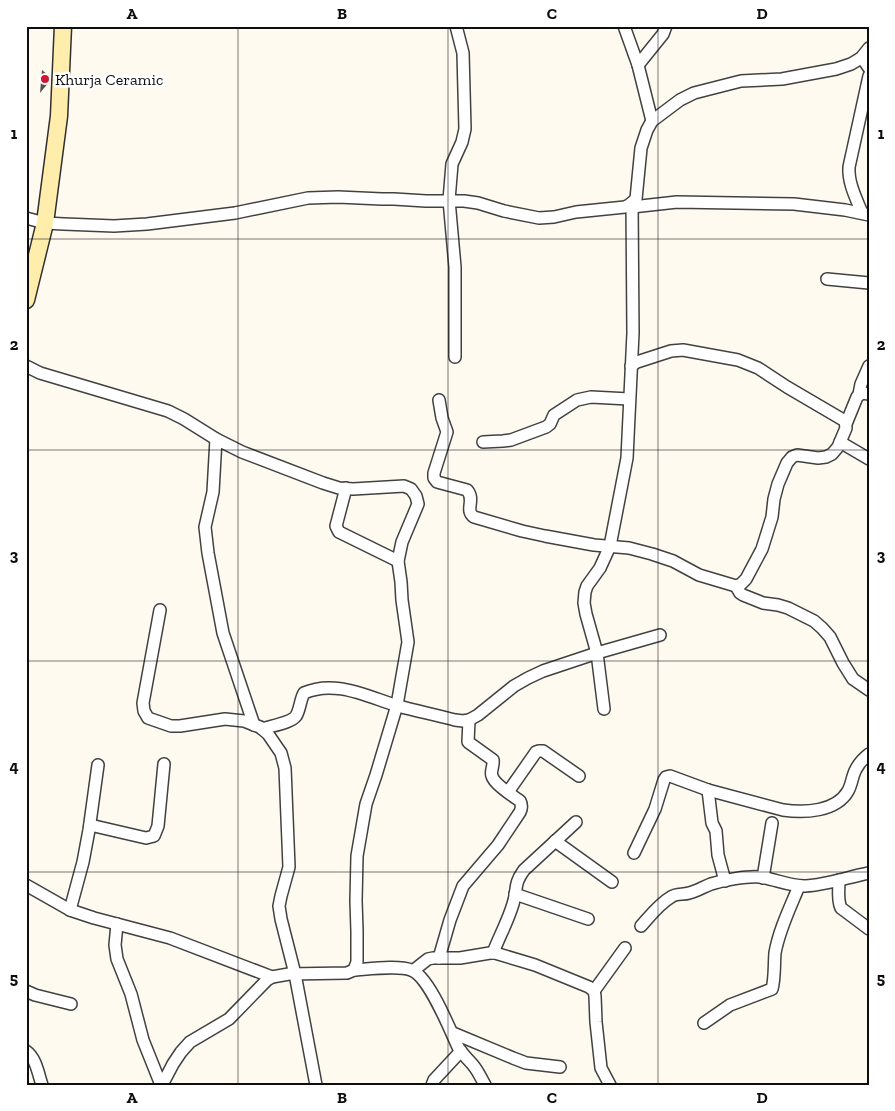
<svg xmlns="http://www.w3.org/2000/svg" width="895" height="1111" font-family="'Zilla Slab',serif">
<rect width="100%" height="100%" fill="#fffaf0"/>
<polygon fill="#584e49" points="42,70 49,76 49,82 40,93"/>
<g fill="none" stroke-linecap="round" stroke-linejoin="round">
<defs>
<g id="street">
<polyline points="624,26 638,65 652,121"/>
<polyline points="861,58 865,62 869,68"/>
<polyline points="638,65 663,34 666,26"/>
<polyline points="632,207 677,202 794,204 845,210 869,215"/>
<path d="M862,213C856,198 848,183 849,167L869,76"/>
<polyline points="26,218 45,223 64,224 114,226 147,224 235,213 308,198 338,197 382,199 394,199 426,201 464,201 478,203 504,211 539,218 554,217 576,212 625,207 629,205 636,199 641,148 647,130 652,121 680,100 694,93 741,81 782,79 836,69 851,64 861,58 869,48"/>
<polyline points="827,279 869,283"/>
<polyline points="455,357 455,267 449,200 452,164 462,142 465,129 463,53 456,26"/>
<polyline points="26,366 40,373 168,411 184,419 216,439 242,452 323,483 339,488 353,489 404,486 411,489 416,496 418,504 402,542 398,561 401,582 402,600 408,642 397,705 376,775 366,804 357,856 356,901 357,931 357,962 354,970 347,973 289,974 272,977 267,980 229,1019 190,1042 181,1052 173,1064 162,1085"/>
<polyline points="859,394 861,384 869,366"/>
<path d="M439,400L442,418L447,432L434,473V478L437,482L467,490C476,500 464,510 474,517L522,531L545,536L594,545L629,548L652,554L673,561L699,575L736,586L741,584L746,579L762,549L772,517L774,499L778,484L787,463L792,457L797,455L818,458L826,457L832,454L838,447L846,428L845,421L787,387L758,368L738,360L683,350L671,351L637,362L631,366"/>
<polyline points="846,424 857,397 862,393 869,394"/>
<polyline points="216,439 213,492 205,527 208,553 223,633 254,725"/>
<polyline points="483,442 503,441 511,440 546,427 550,424 554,415 577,400 591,397 629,399"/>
<polyline points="840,442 869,459"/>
<polyline points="346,488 336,526 339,532 398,561"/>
<polyline points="736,586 740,593 743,595 763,603 778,605 788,608 814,621 822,628 830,637 843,663 853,679 869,690"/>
<polyline points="160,610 143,703 144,711 148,718 171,726 180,726 225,719 244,721 254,725 260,727 268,734 281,753 285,768 289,867 281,896 279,906 281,919 295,974 316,1085"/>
<polyline points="604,709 597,653 586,614 584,603 585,592 587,586 600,568 610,546 627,458 633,333 632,203"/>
<path d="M262,729C270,726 291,723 296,716C300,710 300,700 304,693C335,679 368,697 398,706C417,711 436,715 455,720L463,721L469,720L478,715L514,686L528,678L543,671L597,653L660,635"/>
<polyline points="708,790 712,823 716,831 718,855 725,881"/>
<polyline points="508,792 536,752 539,751 543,751 579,776"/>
<polyline points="90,825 146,838 154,836 158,826 164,764"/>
<polyline points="555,841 612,882"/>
<path d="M634,853L655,809L664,780L666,777L670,776L708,790L783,810C804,813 836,812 848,791C852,784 852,776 856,769C859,763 864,758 869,754"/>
<polyline points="763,878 772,823"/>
<path d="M839,880C839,889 837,900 841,908L869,929"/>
<polyline points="26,885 70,910 94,918 170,938 272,977"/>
<polyline points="515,894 588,919"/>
<polyline points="70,910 83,862 89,830 98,765"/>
<polyline points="117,924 115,945 117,959 131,994 143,1040 161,1085"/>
<path d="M641,926C650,916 659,904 671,897C676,893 683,895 689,893C697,891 703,887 711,884C724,880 746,876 760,877C775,879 789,886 805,886C827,885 848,877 869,873"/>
<path d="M493,953C499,937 508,921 513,904C518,889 513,885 524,870L576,822"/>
<path d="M439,958L450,920L463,886L498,845L520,812C522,808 522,805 520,801C513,796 494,784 492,776C490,771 494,766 493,760L468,742L469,720"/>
<path d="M354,970C369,969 399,965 411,970C429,976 450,1030 458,1047C462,1054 468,1059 473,1065C478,1071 481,1078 485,1085"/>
<polyline points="414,970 428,959 433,958 460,958 490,953 495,953 535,965 589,987 594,991 595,996 596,1022 601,1068 610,1085"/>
<polyline points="26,991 35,995 71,1004"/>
<polyline points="594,991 625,948"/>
<path d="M704,1023L730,1005L772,989C775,978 774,965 775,953C779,930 790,908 799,886"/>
<polyline points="453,1033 513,1058 526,1063 560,1067"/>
<path d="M26,1051C36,1058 38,1073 42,1085"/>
<polyline points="432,1085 434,1080 461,1051"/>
</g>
<polyline id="secondary" points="26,300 45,223 59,116 63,26"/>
</defs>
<use href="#street" stroke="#414141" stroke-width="14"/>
<use href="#secondary" stroke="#303030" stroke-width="19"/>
<use href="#street" stroke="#fff" stroke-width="11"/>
<use href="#secondary" stroke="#ffedab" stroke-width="16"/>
</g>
<path fill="none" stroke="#0e0e0e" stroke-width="1" stroke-opacity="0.55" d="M238,26V1085M448,26V1085M658,26V1085M26,239H869M26,450H869M26,661H869M26,872H869"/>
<circle fill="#cf1633" stroke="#fff" stroke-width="2" cx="45" cy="79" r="5"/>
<g text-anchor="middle" stroke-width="5" stroke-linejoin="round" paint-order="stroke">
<g font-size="16" fill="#0e0e0e" stroke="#fff" text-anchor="start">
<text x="55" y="85">Khurja Ceramic</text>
</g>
</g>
<rect width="895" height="1111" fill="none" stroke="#ffffff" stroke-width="55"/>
<rect x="28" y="28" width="840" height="1056" fill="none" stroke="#0e0e0e" stroke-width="2"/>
<g font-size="16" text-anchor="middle" font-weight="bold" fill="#0e0e0e">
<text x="132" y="19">A</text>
<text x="342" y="19">B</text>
<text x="552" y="19">C</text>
<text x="762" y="19">D</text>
<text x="14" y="139">1</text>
<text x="881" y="139">1</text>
<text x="14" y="350">2</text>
<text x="881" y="350">2</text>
<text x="14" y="561">3</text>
<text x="881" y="561">3</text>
<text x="14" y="772">4</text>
<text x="881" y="772">4</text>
<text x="14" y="984">5</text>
<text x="881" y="984">5</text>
<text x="132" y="1103">A</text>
<text x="342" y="1103">B</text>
<text x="552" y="1103">C</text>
<text x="762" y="1103">D</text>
</g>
</svg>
